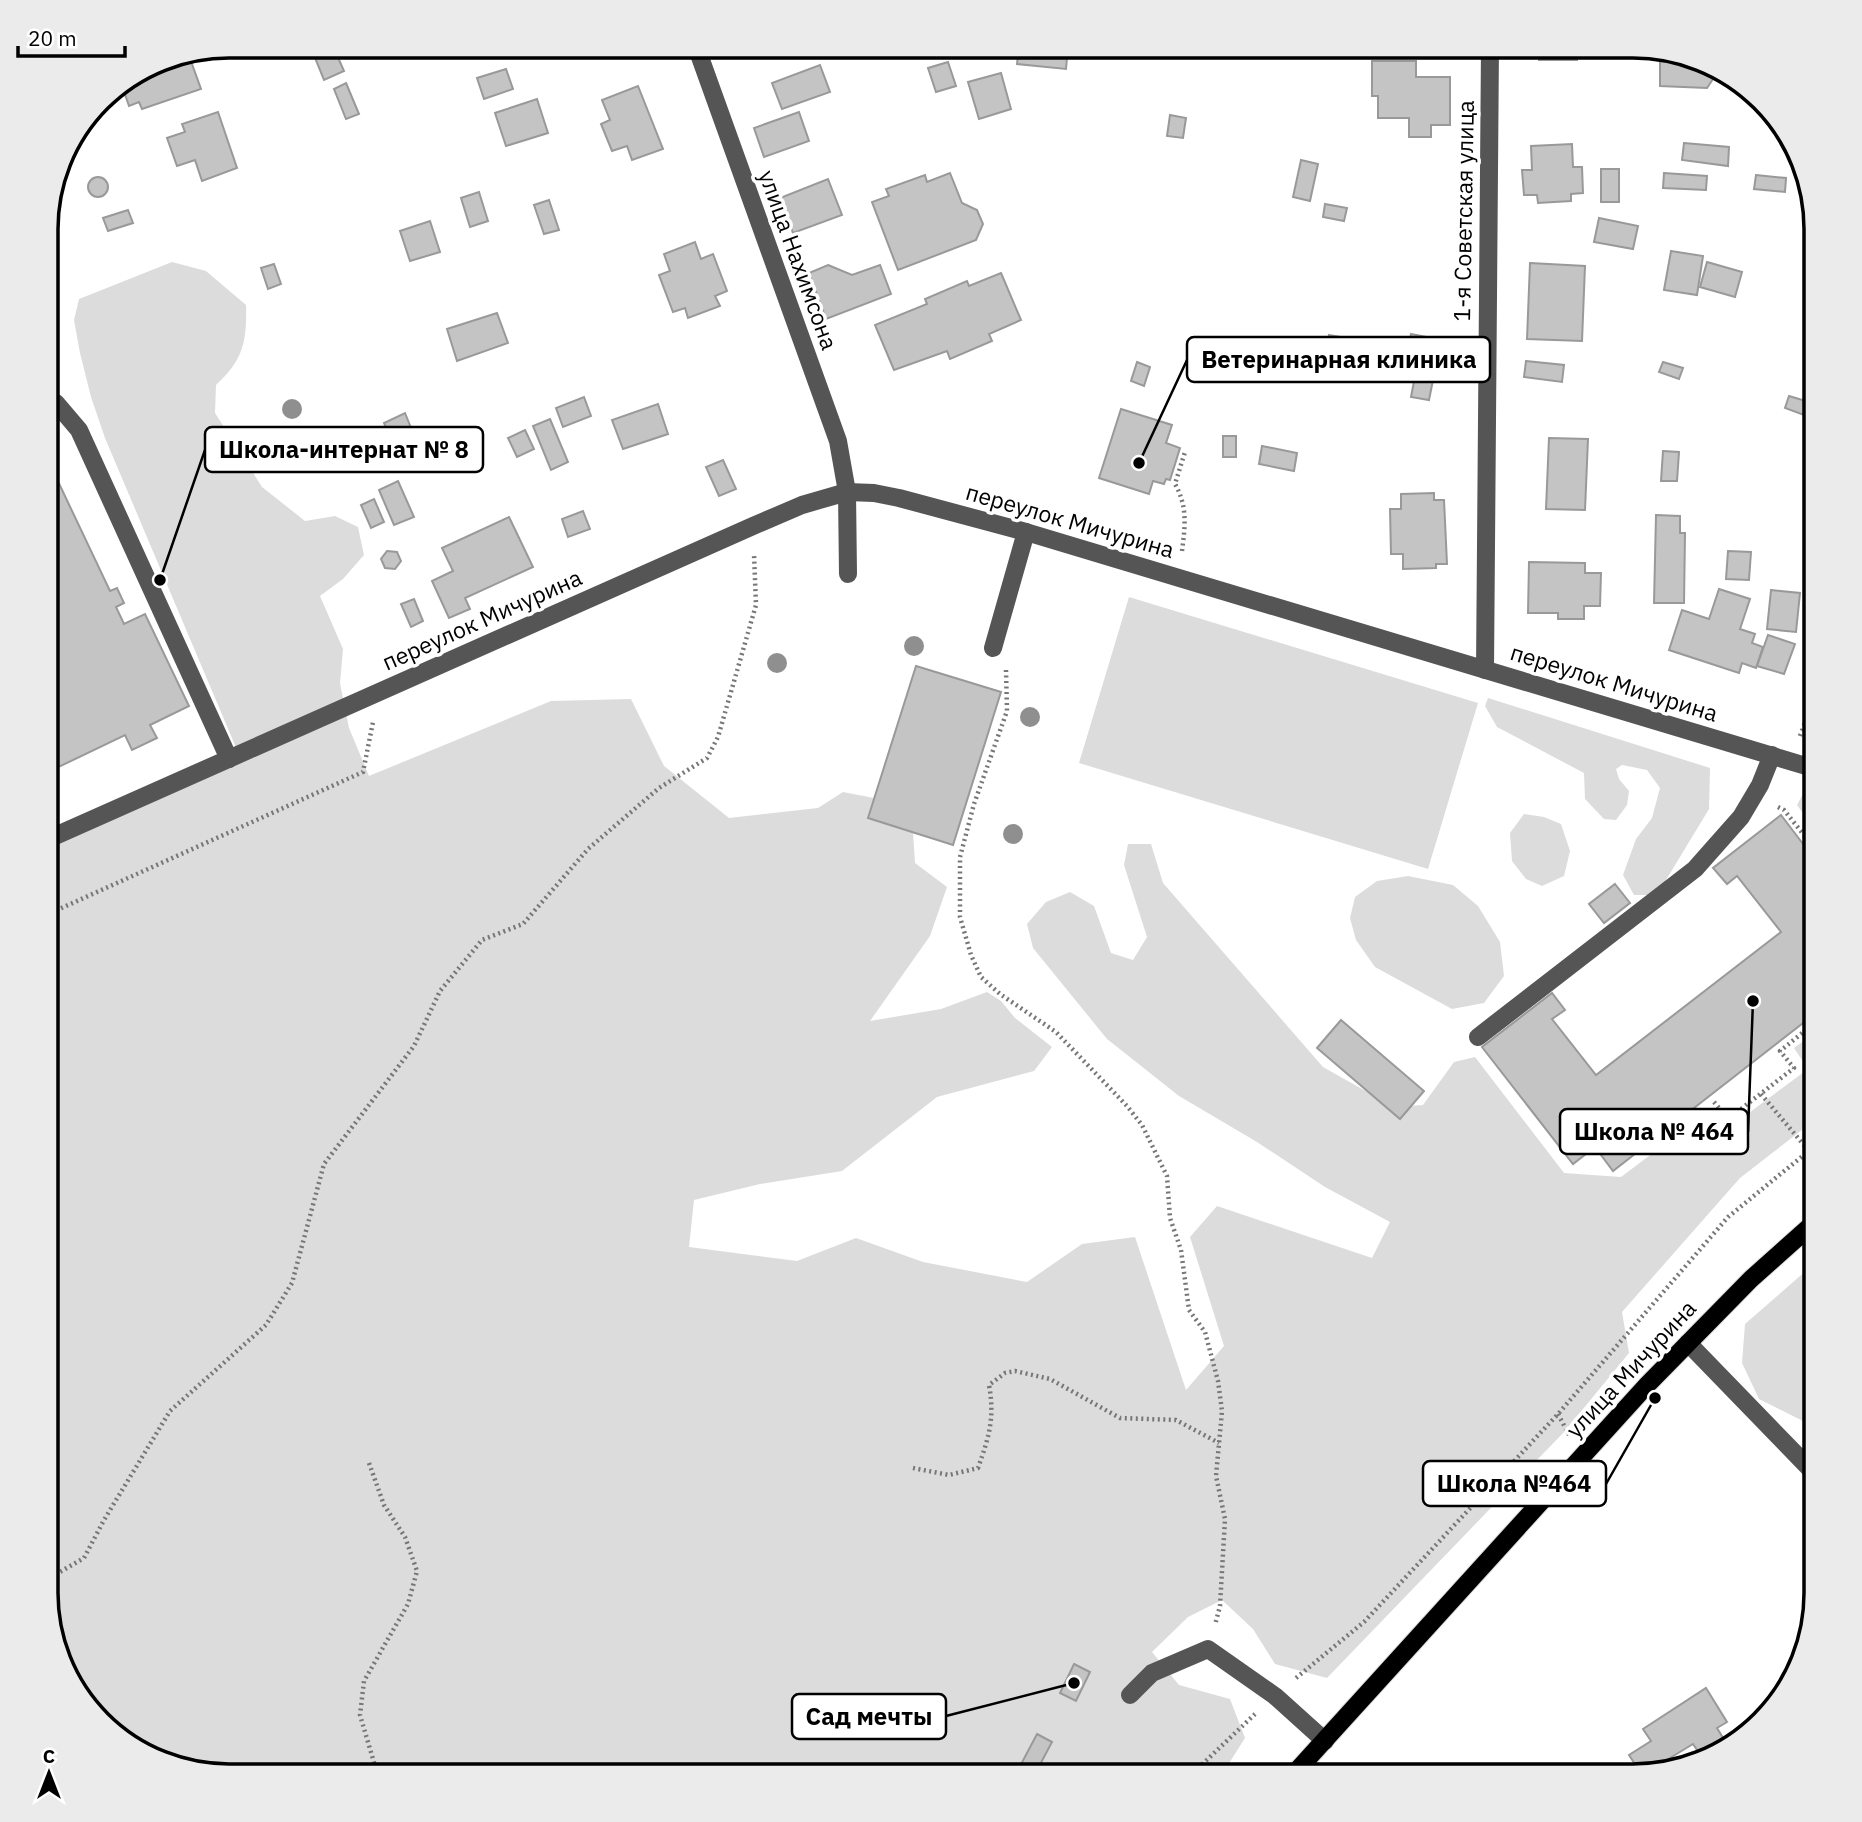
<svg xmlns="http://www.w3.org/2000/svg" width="1862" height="1822" font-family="'IBM Plex Sans',sans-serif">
<rect width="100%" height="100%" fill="#fff"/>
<g fill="#dcdcdc">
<path d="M172,262L206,271L246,305C247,342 243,360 216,385L215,413L262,487L305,521L335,516L358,527L364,555L343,579L320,596L343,649L340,683L349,728L369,776L551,701L631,699L664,766L729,818L818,808L843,792L874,798L868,819L913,832L915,863L947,887L930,936L870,1021L941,1009L987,992L1001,1001L1015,1018L1052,1047L1034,1071L937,1097L842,1171L760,1184L694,1200L689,1247L797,1261L856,1238L923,1262L1027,1282L1082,1244L1135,1237L1186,1390L1224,1346L1190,1237L1217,1206L1372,1258L1390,1222L1325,1187L1257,1142L1179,1096L1107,1039L1033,948L1027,924L1046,902L1070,892L1094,906L1111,953L1133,960L1147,937L1124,865L1128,844H1151L1163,883L1323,1067L1394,1107L1423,1105L1454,1062L1475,1057L1564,1173L1621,1177L1710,1110L1726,1130L1808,1069L1794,1048L1816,1032V1119L1740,1178L1622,1312L1629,1353L1565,1431L1327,1678L1275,1664L1253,1629L1222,1600L1188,1617L1152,1652L1179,1685L1230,1699L1245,1738L1221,1776H228L158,1762L91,1714L59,1663L46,1594V846L240,757L105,438L91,397L80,353L74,320L79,299Z"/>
<polygon points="1129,597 1478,703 1428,869 1079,763"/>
<polygon points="1488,698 1710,768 1709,809 1663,885 1649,895 1634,895 1623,875 1636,839 1652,818 1660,788 1647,770 1622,765 1616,769 1619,779 1629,791 1627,805 1616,820 1604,819 1585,799 1584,773 1497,727 1485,706"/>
<polygon points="1808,784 1816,787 1816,831 1797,805"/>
<polygon points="1524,814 1544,817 1561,824 1570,851 1564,876 1542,886 1526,879 1512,861 1510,833"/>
<polygon points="1408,876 1453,885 1478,906 1500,942 1504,976 1484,1003 1452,1009 1375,967 1356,940 1350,918 1355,897 1377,881"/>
<polygon points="1816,1262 1816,1434 1801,1420 1759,1399 1742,1363 1745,1324"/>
</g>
<g fill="#c4c4c4" stroke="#999" stroke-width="2">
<polygon points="318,46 333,46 344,71 324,80 311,48"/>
<polygon points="1019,46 1080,46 1079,48 1068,47 1066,69 1017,64"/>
<polygon points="1341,46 1354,46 1353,53 1340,50"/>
<polygon points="1529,46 1585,46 1585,49 1577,49 1577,60 1539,60 1539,50 1529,50"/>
<polygon points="1649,47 1714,64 1721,70 1721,79 1713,79 1707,88 1660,86 1660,58 1655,58"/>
<polygon points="188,53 201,89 142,109 139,102 129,106 121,83 159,59"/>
<polygon points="1372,61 1416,61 1416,77 1450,77 1450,125 1431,125 1431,137 1409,137 1409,118 1378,118 1378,96 1372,96"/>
<polygon points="948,62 956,86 936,92 928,68"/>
<polygon points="820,65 830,92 782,109 772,83"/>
<polygon points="506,69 513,89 484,99 477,78"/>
<polygon points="1001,73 1011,109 979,119 968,82"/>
<polygon points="346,83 359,114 346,119 334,89"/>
<polygon points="638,86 663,149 632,160 627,146 612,151 601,124 610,120 602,100"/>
<polygon points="537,99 548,133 506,146 495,113"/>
<polygon points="218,112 237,168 202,181 195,160 177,166 167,138 185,132 182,124"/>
<polygon points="799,112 809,141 764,157 754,128"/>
<polygon points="1170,115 1186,118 1183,138 1167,136"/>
<polygon points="1684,143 1729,147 1728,166 1682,160"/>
<polygon points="1572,144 1573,167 1582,167 1583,193 1571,194 1571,201 1538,203 1537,195 1524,195 1522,170 1532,170 1531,146"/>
<polygon points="1301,160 1318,164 1310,201 1293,197"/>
<rect x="1601" y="169" width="18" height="33"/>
<polygon points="950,173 962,203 977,210 983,224 976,240 898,270 872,202 889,196 886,189 925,175 927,182"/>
<polygon points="1664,173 1707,176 1706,190 1663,188"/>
<polygon points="1756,175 1786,178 1785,192 1754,189"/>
<circle cx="98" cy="187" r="10"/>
<polygon points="828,179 842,215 793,233 780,198"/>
<polygon points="479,192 488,221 470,227 461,198"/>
<polygon points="549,200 559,230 544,234 534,205"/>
<polygon points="1325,204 1347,208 1344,221 1323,217"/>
<polygon points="128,210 133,223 108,231 103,218"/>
<polygon points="1599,218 1638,226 1633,249 1594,242"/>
<polygon points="430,221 440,252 410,261 400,231"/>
<polygon points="695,242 701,259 713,254 727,291 715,296 720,306 688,318 685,308 673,312 659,275 670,271 664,254"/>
<polygon points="1671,251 1703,256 1697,295 1664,290"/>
<polygon points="1707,262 1742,272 1735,297 1700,287"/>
<polygon points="1530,263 1585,266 1582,341 1527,339"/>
<polygon points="274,264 281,284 268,289 261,268"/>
<polygon points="828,265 852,275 880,265 891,294 826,319 809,273"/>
<polygon points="1001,273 1021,320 989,334 992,341 950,359 947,351 894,370 875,325 927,304 925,299 967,281 969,286"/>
<polygon points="497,313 508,343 457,361 447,329"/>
<polygon points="1411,334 1442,340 1438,361 1407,355"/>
<polygon points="1329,335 1364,341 1360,360 1326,353"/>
<polygon points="1526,361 1564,365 1562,382 1524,377"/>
<polygon points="1137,362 1150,367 1144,386 1131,381"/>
<polygon points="1663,362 1683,368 1679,379 1659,372"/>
<polygon points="1415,376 1433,380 1429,400 1411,397"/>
<polygon points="1789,396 1809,402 1804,415 1785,408"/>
<polygon points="584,397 591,416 563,427 556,408"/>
<polygon points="658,404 668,434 623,449 612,420"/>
<polygon points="1121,409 1172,425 1166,443 1180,448 1170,480 1166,479 1164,484 1153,481 1149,494 1099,478"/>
<polygon points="405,413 411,428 390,437 384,423"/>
<polygon points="550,419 568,462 551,470 533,426"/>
<polygon points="525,430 534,449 517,457 508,438"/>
<rect x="1223" y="436" width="13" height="21"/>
<polygon points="1549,438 1588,439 1585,510 1546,509"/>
<polygon points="1815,442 1816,442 1816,476 1813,475"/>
<polygon points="1262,446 1297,453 1294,471 1259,464"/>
<polygon points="1663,451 1679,452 1677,481 1661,481"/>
<polygon points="46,456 110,591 117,588 124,603 116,607 124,624 145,614 189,706 150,725 157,738 132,750 125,735 46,773 46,664 56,660 46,635 57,630 46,606"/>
<polygon points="723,460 736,489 719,496 706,467"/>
<polygon points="398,481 414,517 394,525 379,490"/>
<polygon points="1434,493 1434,500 1444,500 1447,564 1436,564 1436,568 1403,569 1403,554 1391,554 1390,509 1401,509 1401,494"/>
<polygon points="374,499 384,522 371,528 361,505"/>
<polygon points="583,511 590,529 568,537 562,519"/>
<polygon points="1656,515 1680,516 1680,533 1685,533 1684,603 1654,603"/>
<polygon points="509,517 533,567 465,598 470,609 449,618 432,581 453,571 442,548"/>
<polygon points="1810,536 1816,537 1816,596 1804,595"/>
<polygon points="387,551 397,552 401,561 395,569 385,568 381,559"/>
<polygon points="1728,551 1751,552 1749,580 1726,579"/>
<polygon points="1529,562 1585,563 1585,573 1601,573 1600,606 1584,606 1584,619 1558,619 1558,613 1528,613"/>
<polygon points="1719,589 1750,599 1740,629 1755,634 1752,643 1763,647 1756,668 1742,663 1739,673 1669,650 1682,610 1709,619"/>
<polygon points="1771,590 1800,593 1796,632 1767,629"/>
<polygon points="414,599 423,621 411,627 401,604"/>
<polygon points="1768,635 1795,644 1784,674 1757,666"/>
<polygon points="916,666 1001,692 953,845 868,818"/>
<polygon points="1781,815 1816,861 1816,1013 1613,1171 1595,1147 1573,1164 1482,1047 1552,993 1565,1010 1552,1019 1596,1075 1781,932 1737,876 1727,884 1713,868"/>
<polygon points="1615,884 1630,903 1604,923 1589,904"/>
<polygon points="1341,1020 1424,1091 1400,1119 1317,1048"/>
<polygon points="1074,1664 1090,1672 1076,1701 1060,1693"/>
<polygon points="1706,1688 1727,1722 1717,1728 1725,1741 1701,1756 1693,1744 1642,1775 1629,1755 1651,1741 1643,1729"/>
<polygon points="1037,1734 1052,1742 1034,1776 1019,1768"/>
</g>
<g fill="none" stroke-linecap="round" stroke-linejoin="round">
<defs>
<polyline id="major" points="1292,1776 1647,1385 1751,1279 1816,1221"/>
</defs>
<use href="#major" stroke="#dbdbdb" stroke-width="20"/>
<g stroke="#777" stroke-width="4.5" stroke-dasharray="2 3.5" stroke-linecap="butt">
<path d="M1182,551C1185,527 1188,507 1175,484L1185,452"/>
<polyline points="1006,670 1007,711 974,804 960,857 960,917 971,955 981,977 1000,994 1056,1032 1127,1106 1142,1125 1167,1176 1170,1218 1181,1250 1189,1310 1205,1332 1218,1381 1222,1411 1216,1476 1225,1519 1220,1606 1215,1625"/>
<polyline points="1800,736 1806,720 1816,662"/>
<polyline points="1778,807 1784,810 1816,850"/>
<polyline points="46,915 363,772 373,722"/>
<polyline points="1761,1094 1809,1151"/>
<polyline points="1714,1102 1728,1119 1794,1068 1780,1051 1816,1022"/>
<polyline points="1558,1414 1569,1435"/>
<polyline points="369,1463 384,1505 405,1537 417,1571 408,1604 364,1681 360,1715 378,1776"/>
<path d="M913,1468L949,1475L978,1468C989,1437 995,1418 989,1385L1005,1373L1015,1371L1050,1379L1120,1418L1176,1420L1219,1443"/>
<polyline points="46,1580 84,1558 104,1520 170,1411 266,1325 292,1283 324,1164 414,1046 440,991 482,940 523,924 588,849 659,788 707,758 718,737 756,605 754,554"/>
<polyline points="1296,1678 1364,1622 1558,1414 1728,1217 1816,1145"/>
<polyline points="1190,1776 1255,1714"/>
</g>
<g stroke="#555" stroke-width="18">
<polyline points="696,46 838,441 847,492 848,574"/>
<polyline points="46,398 56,403 79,430 229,759"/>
<polyline points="993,648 1026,532"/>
<polyline points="1485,670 1490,46"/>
<polyline points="46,840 753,526 802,505 847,492 874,493 899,498 1026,532 1816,769"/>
<polyline points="1478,1037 1695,869 1741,817 1760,785 1772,755"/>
<polyline points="1688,1343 1816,1475"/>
<polyline points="1130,1695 1152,1673 1208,1649 1275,1696 1325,1741"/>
</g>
<use href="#major" stroke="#000" stroke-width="18"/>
</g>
<g fill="#8f8f8f">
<circle cx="292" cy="409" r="10"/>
<circle cx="914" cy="646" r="10"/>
<circle cx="777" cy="663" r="10"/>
<circle cx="1030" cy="717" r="10"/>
<circle cx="1013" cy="834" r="10"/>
</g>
<g text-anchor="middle" stroke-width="7" stroke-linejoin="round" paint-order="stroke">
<g font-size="23" fill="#000" stroke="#fff">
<text transform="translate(1464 211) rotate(-89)" y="8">1-я Советская улица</text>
<text transform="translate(798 260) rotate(70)" y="8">улица Нахимсона</text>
<text transform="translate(1070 521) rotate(16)" y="8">переулок Мичурина</text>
<text transform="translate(482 620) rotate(-24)" y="8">переулок Мичурина</text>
<text transform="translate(1614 683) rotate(17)" y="8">переулок Мичурина</text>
<text transform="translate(1631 1369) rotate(-47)" y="8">улица Мичурина</text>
</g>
</g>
<path d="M0 0H1862V1822H0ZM229 58H1633A171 171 0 0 1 1804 229V1593A171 171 0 0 1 1633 1764H229A171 171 0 0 1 58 1593V229A171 171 0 0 1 229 58Z" fill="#ebebeb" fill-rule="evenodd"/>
<path fill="none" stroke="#000" stroke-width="3.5" d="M229 58H1633A171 171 0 0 1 1804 229V1593A171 171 0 0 1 1633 1764H229A171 171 0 0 1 58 1593V229A171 171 0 0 1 229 58Z"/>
<path fill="none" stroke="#000" stroke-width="2.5" d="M1139 463L1187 360M160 580L205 450M1753 1001L1748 1132M1655 1398L1606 1484M1074 1683L946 1716"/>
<g fill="#000" stroke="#fff" stroke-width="2.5">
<circle cx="1139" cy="463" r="7"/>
<circle cx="160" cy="580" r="7"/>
<circle cx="1753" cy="1001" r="7"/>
<circle cx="1655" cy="1398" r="7"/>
<circle cx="1074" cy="1683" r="7"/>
</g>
<g fill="#fff" stroke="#000" stroke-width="2.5">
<rect x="1187" y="337" width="303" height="45" rx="7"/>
<rect x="205" y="427" width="278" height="45" rx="7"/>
<rect x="1560" y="1109" width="188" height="45" rx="7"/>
<rect x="1423" y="1461" width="183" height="45" rx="7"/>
<rect x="792" y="1694" width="154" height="45" rx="7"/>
</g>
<g font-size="24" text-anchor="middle" font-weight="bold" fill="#000">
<text x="1339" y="368">Ветеринарная клиника</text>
<text x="344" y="458">Школа-интернат № 8</text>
<text x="1654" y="1140">Школа № 464</text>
<text x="1514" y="1492">Школа №464</text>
<text x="869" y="1725">Сад мечты</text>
</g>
<g transform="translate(49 1773)" stroke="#ffffff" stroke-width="5" paint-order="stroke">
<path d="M0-5L12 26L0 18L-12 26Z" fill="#000000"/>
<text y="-10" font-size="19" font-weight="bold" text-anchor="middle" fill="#000000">С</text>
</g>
<path d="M18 46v10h107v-10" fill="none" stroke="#000000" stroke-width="3.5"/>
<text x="28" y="46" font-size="21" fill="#000000" stroke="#ffffff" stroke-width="5" paint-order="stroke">20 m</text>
</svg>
